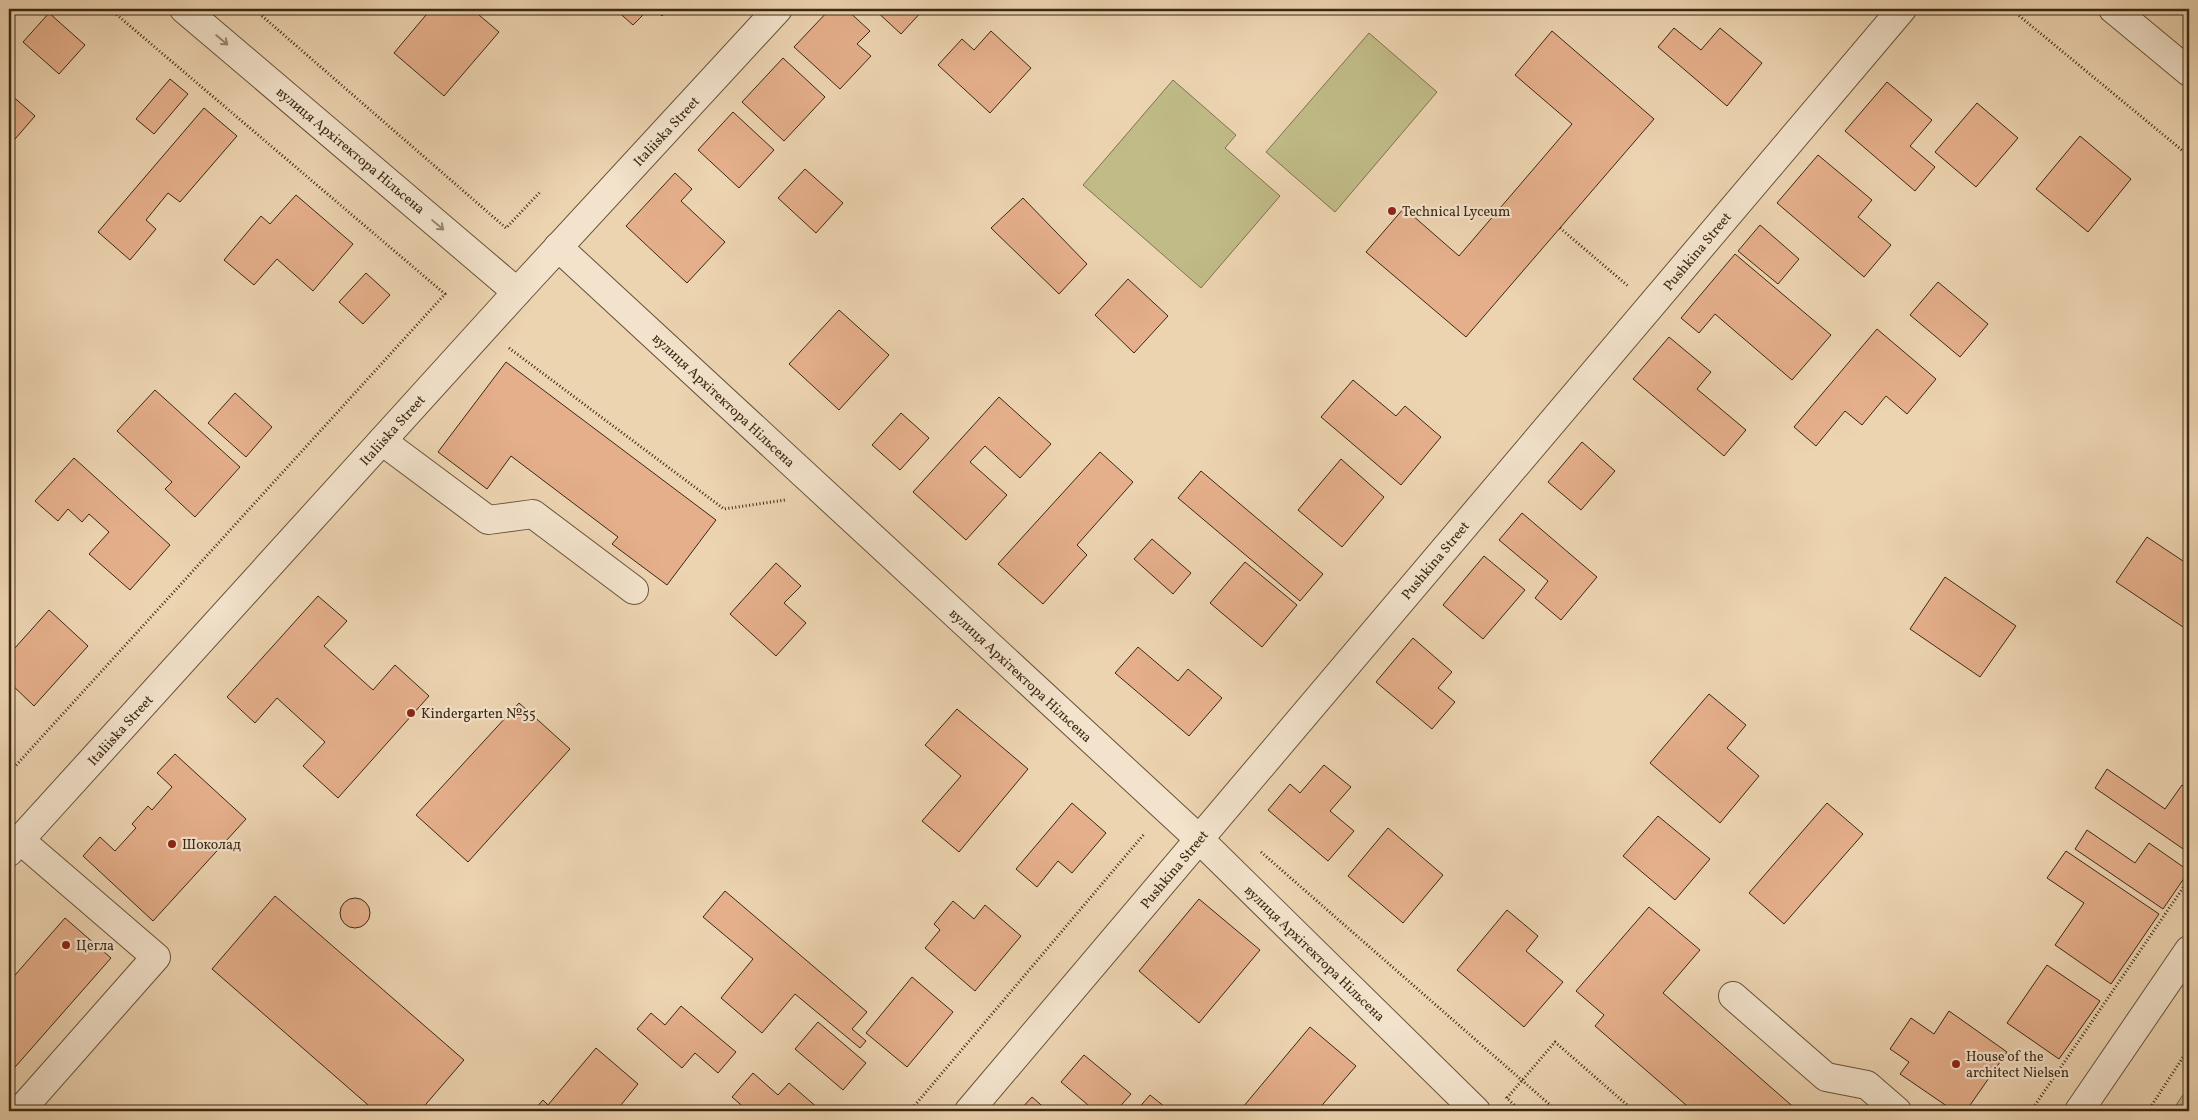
<svg xmlns="http://www.w3.org/2000/svg" width="2198" height="1120" font-family="Vollkorn,serif">
<rect width="100%" height="100%" fill="#edd4b1"/>
<filter id="stains"><feTurbulence type="fractalNoise" baseFrequency=".004" numOctaves="4"/><feColorMatrix values="0 0 0 0 .2 0 0 0 0 .09 0 0 0 0 .02 0 0 0 .5 -.17"/></filter>
<radialGradient id="worn" r=".72"><stop offset=".6" stop-color="#630" stop-opacity="0"/><stop offset="1" stop-color="#630" stop-opacity=".3"/></radialGradient>
<g fill="#c0bb87" stroke="#7e724d">
<polygon points="1369,33 1437,92 1335,212 1266,152"/>
<polygon points="1173,80 1236,135 1225,148 1280,196 1201,288 1083,185"/>
<polygon points="2189,1086 2189,1111 2172,1111"/>
</g>
<g fill="#e5af8b" stroke="#3c2813">
<polygon points="431,9 472,9 499,32 444,96 394,53"/>
<polygon points="615,9 649,9 633,25"/>
<polygon points="655,9 669,9 662,16"/>
<polygon points="830,9 846,9 870,31 857,44 871,56 840,89 794,47"/>
<polygon points="874,9 924,9 901,34"/>
<polygon points="49,13 85,45 59,74 23,42"/>
<polygon points="1674,28 1701,50 1720,28 1762,63 1727,106 1658,47"/>
<polygon points="991,31 1031,68 990,113 938,65 962,39 974,50"/>
<polygon points="1552,31 1654,119 1466,337 1366,252 1404,208 1459,256 1572,124 1515,75"/>
<polygon points="783,58 825,97 784,141 742,102"/>
<polygon points="170,79 188,94 154,134 136,119"/>
<polygon points="1887,82 1932,120 1910,146 1935,167 1915,191 1845,131"/>
<polygon points="9,93 35,116 9,146"/>
<polygon points="1977,103 2018,138 1976,187 1935,152"/>
<polygon points="204,108 237,136 180,202 168,193 146,220 156,229 130,260 98,232"/>
<polygon points="733,112 774,150 739,188 698,150"/>
<polygon points="2080,136 2131,179 2088,232 2036,189"/>
<polygon points="1818,155 1872,200 1858,217 1891,245 1864,277 1777,203"/>
<polygon points="805,169 843,203 816,233 778,198"/>
<polygon points="675,173 692,189 681,201 725,242 687,283 626,226"/>
<polygon points="296,195 353,244 313,291 277,259 254,285 224,260 261,216 270,224"/>
<polygon points="1023,198 1087,264 1059,294 991,228"/>
<polygon points="1760,225 1799,259 1778,284 1738,251"/>
<polygon points="1735,254 1831,335 1792,380 1715,314 1699,333 1681,318"/>
<polygon points="366,273 390,295 363,324 339,302"/>
<polygon points="1128,279 1168,316 1134,353 1095,315"/>
<polygon points="1938,282 1988,324 1960,357 1910,315"/>
<polygon points="839,310 889,355 839,410 789,364"/>
<polygon points="1877,329 1936,379 1907,414 1886,396 1862,425 1845,411 1816,446 1794,427"/>
<polygon points="1669,337 1711,372 1697,389 1746,430 1724,456 1633,379"/>
<polygon points="506,362 716,520 667,585 612,544 618,537 511,456 487,489 438,452"/>
<polygon points="1353,380 1396,416 1405,406 1441,437 1401,485 1321,417"/>
<polygon points="155,390 240,467 195,517 165,489 172,482 117,431"/>
<polygon points="235,393 272,427 246,457 208,423"/>
<polygon points="999,397 1051,444 1020,478 985,446 970,462 1007,495 966,540 913,492"/>
<polygon points="901,413 929,438 900,470 872,445"/>
<polygon points="1582,442 1615,471 1581,510 1548,482"/>
<polygon points="1100,452 1133,482 1077,545 1087,555 1043,604 998,564"/>
<polygon points="74,458 170,545 130,590 89,554 109,532 89,514 82,522 68,509 58,521 35,501"/>
<polygon points="1341,459 1384,497 1342,547 1298,510"/>
<polygon points="1201,471 1323,574 1300,601 1178,498"/>
<polygon points="1522,513 1597,577 1561,620 1535,598 1548,581 1499,540"/>
<polygon points="2147,537 2189,565 2184,575 2189,579 2189,631 2116,582"/>
<polygon points="1152,539 1191,573 1173,594 1134,559"/>
<polygon points="1484,556 1525,590 1483,639 1443,605"/>
<polygon points="1245,562 1297,605 1262,647 1210,603"/>
<polygon points="776,563 801,586 784,603 806,623 776,656 730,614"/>
<polygon points="1945,577 2016,626 1980,677 1910,629"/>
<polygon points="318,596 347,621 324,646 373,690 395,665 429,696 338,798 303,766 325,742 277,698 255,723 227,697"/>
<polygon points="49,610 88,646 34,706 9,682 9,644 14,649"/>
<polygon points="1413,638 1452,672 1438,688 1455,702 1432,729 1376,682"/>
<polygon points="1138,647 1178,681 1188,669 1222,698 1189,736 1115,673"/>
<polygon points="1709,694 1746,725 1727,748 1759,776 1720,823 1650,763"/>
<polygon points="519,703 570,749 468,862 416,815"/>
<polygon points="957,709 1028,769 959,852 922,821 961,776 925,745"/>
<polygon points="175,754 246,819 153,921 83,856 100,837 115,851 136,828 132,824 148,806 152,810 172,787 157,773"/>
<polygon points="1324,765 1351,787 1330,811 1354,831 1328,861 1268,810 1290,784 1300,793"/>
<polygon points="2107,769 2165,809 2182,785 2189,790 2189,853 2095,788"/>
<polygon points="1072,803 1106,833 1072,873 1058,861 1037,887 1016,869"/>
<polygon points="1827,803 1863,834 1784,924 1749,893"/>
<polygon points="1658,816 1710,859 1675,900 1623,856"/>
<polygon points="1388,828 1443,875 1403,923 1348,876"/>
<polygon points="2087,830 2135,863 2149,843 2189,871 2163,909 2075,849"/>
<polygon points="2066,851 2159,914 2111,984 2055,945 2084,903 2047,878"/>
<polygon points="725,891 867,1012 852,1029 866,1041 860,1048 795,994 762,1033 721,998 753,959 703,917"/>
<polygon points="275,896 464,1060 420,1111 375,1111 212,969"/>
<circle cx="355" cy="913" r="15"/>
<polygon points="1199,899 1260,950 1199,1023 1139,971"/>
<polygon points="953,901 974,919 985,905 1021,936 975,991 925,948 940,930 934,924"/>
<polygon points="1649,907 1700,950 1663,993 1798,1111 1693,1111 1595,1026 1604,1015 1576,991"/>
<polygon points="1507,910 1538,936 1526,951 1563,982 1524,1027 1457,970"/>
<polygon points="65,918 111,958 9,1074 9,982"/>
<polygon points="2047,965 2100,1001 2059,1059 2007,1023"/>
<polygon points="912,977 953,1012 907,1067 866,1033"/>
<polygon points="681,1006 736,1052 718,1073 695,1053 682,1068 637,1029 651,1013 665,1025"/>
<polygon points="1949,1011 2007,1052 1966,1111 1954,1111 1900,1074 1909,1062 1890,1049 1911,1018 1934,1034"/>
<polygon points="818,1022 866,1063 843,1090 795,1049"/>
<polygon points="1310,1027 1356,1066 1317,1111 1248,1111 1243,1107"/>
<polygon points="596,1048 638,1084 616,1111 533,1111 543,1100 548,1105"/>
<polygon points="1084,1055 1131,1094 1116,1111 1095,1111 1061,1082"/>
<polygon points="753,1073 778,1095 789,1083 819,1109 817,1111 748,1111 732,1097"/>
<polygon points="1150,1095 1170,1111 1136,1111"/>
<polygon points="1032,1097 1048,1111 1019,1111"/>
</g>
<g fill="none" stroke-linecap="round" stroke-linejoin="round">
<defs>
<g id="minor">
<polyline points="184,9 517,292"/>
<polyline points="2113,9 2189,72"/>
<polyline points="558,247 1199,839 1476,1111"/>
<polyline points="382,441 488,520 533,514 634,590"/>
<polyline points="9,852 517,292 778,9"/>
<polyline points="1733,996 1826,1077 1867,1085 1897,1111"/>
<polyline points="20,1111 156,957 20,840"/>
<polyline points="969,1111 1902,9"/>
<polyline points="2079,1111 2189,950"/>
</g>
</defs>
<use href="#minor" stroke="#68533a" stroke-width="30"/>
<g stroke="#3c2813" stroke-width="3" stroke-dasharray="1 2.5" stroke-linecap="butt">
<polyline points="254,9 506,228 541,191"/>
<polyline points="2011,9 2189,156"/>
<polyline points="1560,228 1628,286"/>
<polyline points="509,348 724,509 785,500"/>
<polyline points="9,773 445,294 110,9"/>
<polyline points="1261,852 1557,1111"/>
<polyline points="9,889 15,882"/>
<polyline points="1506,1097 1520,1111"/>
<polyline points="1507,1098 1555,1042 1634,1111"/>
<polyline points="910,1111 1145,833"/>
<polyline points="2031,1111 2189,879"/>
<polyline points="2148,1111 2189,1048"/>
</g>
<use href="#minor" stroke="#f3e3cc" stroke-width="28"/>
</g>
<defs><path id="oneway-shaft" d="M-6 0H5M1.5-3L5.5 0L1.5 3" fill="none" stroke-width="1.6" stroke-linecap="round" stroke-linejoin="round" transform="scale(1.25)"/></defs>
<g stroke="#988670">
<use href="#oneway-shaft" transform="translate(222 40) rotate(40)"/>
<use href="#oneway-shaft" transform="translate(438 225) rotate(40)"/>
</g>
<g fill="#8f2418" stroke="#f3e3cc" stroke-width="2">
<circle cx="1392" cy="211" r="5"/>
<circle cx="411" cy="713" r="5"/>
<circle cx="172" cy="844" r="5"/>
<circle cx="66" cy="945" r="5"/>
<circle cx="1956" cy="1064" r="5"/>
</g>
<g text-anchor="middle" stroke-width="4.5" stroke-linejoin="round" paint-order="stroke">
<g font-size="14" fill="#3c2813" stroke="#f3e3cc">
<text transform="translate(666 131) rotate(-47)" y="5">Italiiska Street</text>
<text transform="translate(351 150) rotate(40)" y="5">вулиця Архітектора Нільсена</text>
<text transform="translate(1697 251) rotate(-50)" y="5">Pushkina Street</text>
<text transform="translate(724 400) rotate(43)" y="5">вулиця Архітектора Нільсена</text>
<text transform="translate(392 430) rotate(-48)" y="5">Italiiska Street</text>
<text transform="translate(1435 560) rotate(-50)" y="5">Pushkina Street</text>
<text transform="translate(1021 675) rotate(43)" y="5">вулиця Архітектора Нільсена</text>
<text transform="translate(120 730) rotate(-48)" y="5">Italiiska Street</text>
<text transform="translate(1174 869) rotate(-50)" y="5">Pushkina Street</text>
<text transform="translate(1315 953) rotate(44)" y="5">вулиця Архітектора Нільсена</text>
</g>
<g font-size="14" fill="#3c2813" stroke="#f3e3cc" text-anchor="start">
<text x="1402" y="216">Technical Lyceum</text>
<text x="421" y="718">Kindergarten №55</text>
<text x="182" y="849">Шоколад</text>
<text x="76" y="950">Цегла</text>
<text x="1966" y="1061">House of the<tspan x="1966" dy="16">architect Nielsen</tspan></text>
</g>
</g>
<rect width="2198" height="1120" fill="none" stroke="#edd4b1" stroke-width="30"/>
<rect x="10" y="10" width="2178" height="1100" fill="none" stroke="#3c2813" stroke-width="2.5"/>
<rect x="15" y="15" width="2168" height="1090" fill="none" stroke="#3c2813"/>
<rect width="100%" height="100%" filter="url(#stains)"/>
<rect width="100%" height="100%" fill="url(#worn)"/>
</svg>
